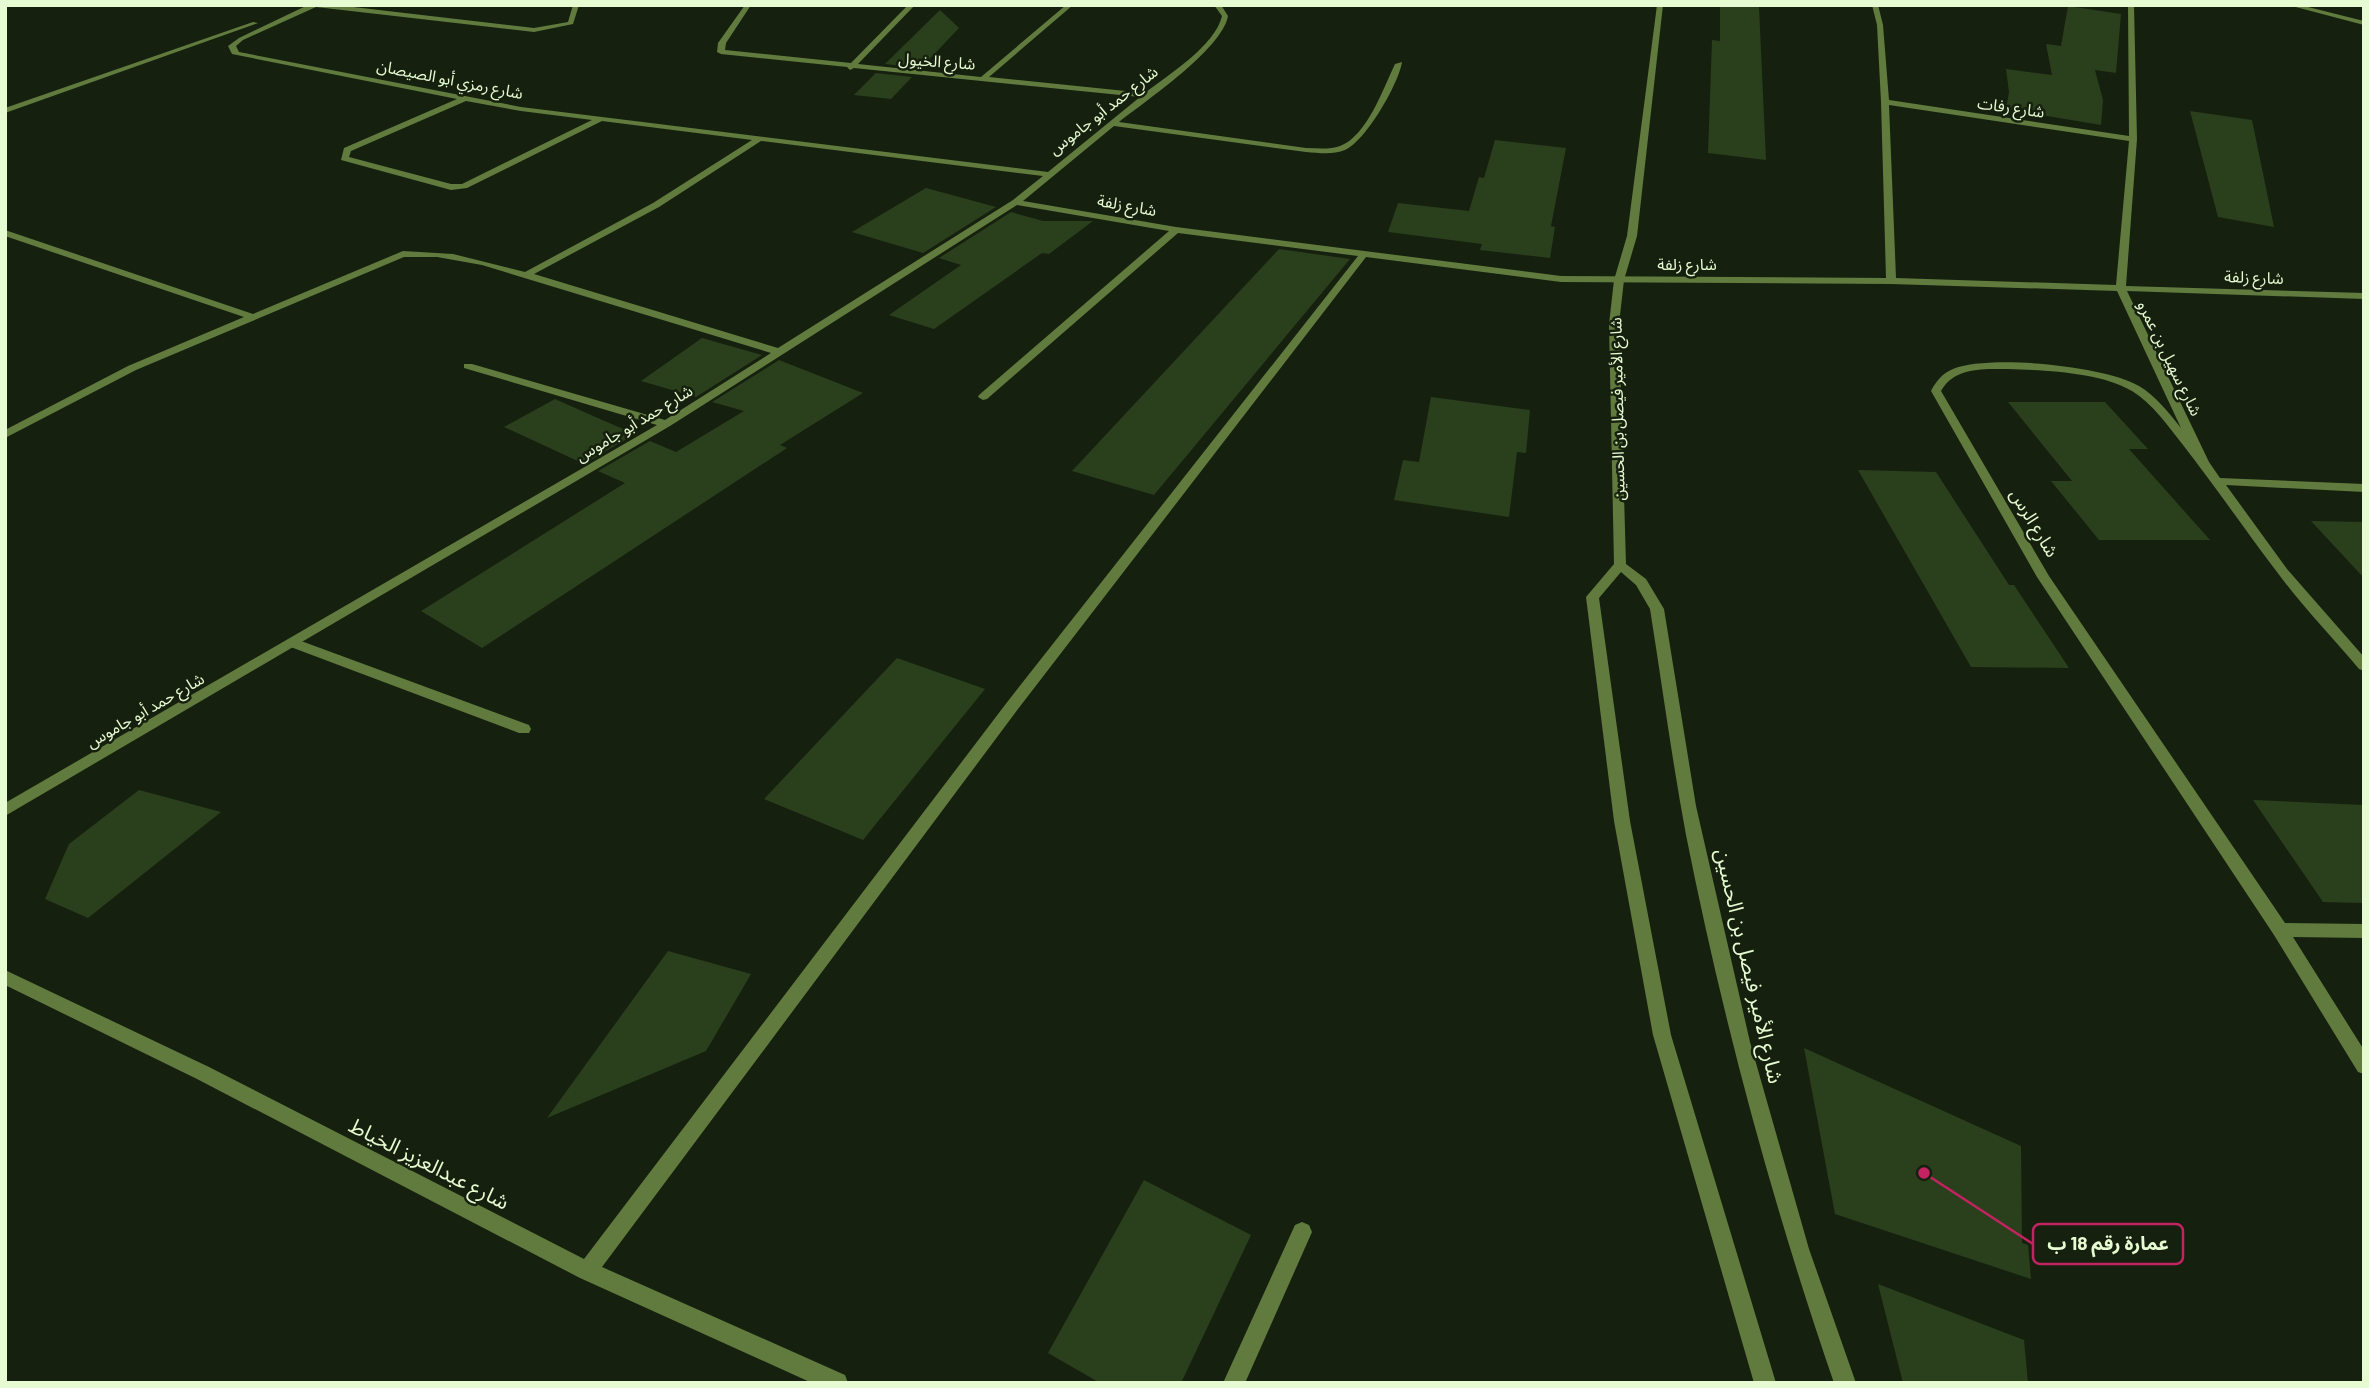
<svg xmlns="http://www.w3.org/2000/svg" width="2369" height="1388" font-family="Barlow,'Noto Sans Arabic',sans-serif">
<rect width="100%" height="100%" fill="#16200f"/>
<g fill="#2a3f1c">
<polygon points="1720,5 1759,7 1766,160 1708,153 1712,40 1720,41"/>
<polygon points="2068,6 2121,14 2116,73 2095,70 2103,100 2101,125 2006,109 2009,92 2006,69 2052,75 2046,44 2061,46"/>
<polygon points="940,10 959,28 921,68 885,64"/>
<polygon points="876,73 912,77 891,99 854,95"/>
<polygon points="2190,111 2252,120 2274,227 2218,217"/>
<polygon points="1495,140 1566,148 1551,226 1555,227 1550,258 1480,250 1482,244 1388,232 1398,203 1469,211 1479,177 1484,178"/>
<polygon points="926,188 996,207 923,253 852,232"/>
<polygon points="1011,212 1043,221 1093,221 1049,254 1042,253 934,329 889,315 961,265 939,258"/>
<polygon points="1279,249 1350,259 1154,495 1072,471"/>
<polygon points="702,338 762,355 696,397 641,381"/>
<polygon points="779,360 863,393 780,445 787,448 482,648 421,611 625,483 598,471 650,441 676,452 744,411 712,402"/>
<polygon points="1431,397 1530,410 1526,453 1517,452 1509,517 1394,500 1403,460 1419,462"/>
<polygon points="555,399 600,419 635,434 584,464 504,427"/>
<polygon points="2008,402 2105,402 2148,449 2129,449 2210,540 2099,540 2051,481 2072,481"/>
<polygon points="1858,470 1936,472 2009,585 2014,585 2069,668 1971,667"/>
<polygon points="2311,521 2364,522 2364,578"/>
<polygon points="897,658 985,689 863,840 764,799"/>
<polygon points="139,790 221,812 88,918 45,899 69,844"/>
<polygon points="2253,800 2364,805 2364,903 2323,902"/>
<polygon points="668,951 751,974 706,1051 547,1118"/>
<polygon points="1804,1048 2021,1146 2022,1243 2028,1245 2031,1279 1835,1214"/>
<polygon points="1144,1180 1251,1235 1181,1383 1100,1383 1048,1353"/>
<polygon points="1878,1284 2024,1340 2028,1383 1903,1383"/>
</g>
<g fill="none" stroke-linecap="round" stroke-linejoin="round">
<polygon fill="#607b3d" fill-rule="evenodd" points="293,638 529,725 531,729 529,733 519,733 288,646 286,643 288,640"/>
<g fill="#607b3d" fill-rule="evenodd">
<path d="M308,5H336L534,28L568,22L573,5H579L573,24L534,32L316,7L243,40L236,46L239,52L521,107L1048,172L1140,97L854,68L850,70L847,67L721,54L717,52L718,43L745,5H751L726,43L725,50L851,63L908,5H915L858,64L981,77L1066,5H1073L989,77L1145,93C1169,74 1215,46 1222,16L1214,5H1221L1228,16C1222,49 1147,100 1119,122L1306,148C1317,148 1329,150 1340,146C1367,136 1383,89 1395,64L1402,62C1399,83 1366,141 1345,150C1333,155 1319,153 1306,152L1114,126L1023,201L1176,227L1561,276L1886,278L1881,102L1877,25L1872,5H1878L1883,25L1889,100L2129,136L2128,5H2134L2137,139L2126,286L2364,293V299L2127,291L2209,462L2220,478L2364,484V492L2226,485L2287,569L2364,657V671L2359,669C2332,637 2302,606 2277,572C2245,530 2215,486 2183,445C2168,426 2153,404 2132,391C2101,372 2043,370 2008,369C1984,369 1954,367 1941,391L2049,576L2285,923L2364,924V938L2293,937L2364,1050V1074L2358,1072L2274,935L2037,577L1931,391C1936,381 1943,373 1953,369C1989,354 2106,366 2139,386C2156,396 2169,413 2181,428L2117,291L1891,284L1561,282L1366,257L1018,709L602,1267L845,1375L848,1383H812L580,1278L197,1079L5,985V970L209,1067L584,1259L1008,701L1358,256L1178,233L987,399L983,400L978,397L979,395L1169,231L1017,205L670,426L5,816V803L657,425L464,368V364H472L665,420L771,353L482,265L437,257H404L136,370L5,438V430L128,366L244,317L5,236V230L253,314L403,251L453,254L525,272L653,203L752,140L602,121L467,188L451,190L341,160L344,148L457,99L232,54L228,46L239,38ZM466,101L521,111L592,120L462,184H451L349,157L351,151ZM1889,105L2129,141L2116,285L1896,278ZM761,141L1043,176L1013,200L778,348L534,274L659,207Z"/>
<polygon points="2288,5 2300,5 2364,21 2364,25"/>
<polygon points="253,22 258,23 5,113 5,108"/>
<polygon points="1302,1222 1309,1225 1312,1232 1245,1383 1223,1383 1295,1225"/>
</g>
<path fill="#607b3d" fill-rule="evenodd" d="M1657,5H1663L1637,236L1624,280L1619,324L1626,564L1646,579L1664,609L1696,806L1750,1042L1809,1249L1856,1383H1834C1772,1203 1723,1021 1686,835C1672,760 1662,684 1650,609L1636,585L1621,572L1599,598L1630,821L1671,1035L1776,1383H1754L1653,1035L1614,821L1586,597L1614,564L1609,324L1614,280L1627,236Z"/>
</g>
<g text-anchor="middle" stroke-width="5" stroke-linejoin="round" paint-order="stroke">
<g font-size="16" fill="#e6fbd1" stroke="#16200f">
<text transform="translate(937 61) rotate(4)" y="6">شارع الخيول</text>
<text transform="translate(450 79) rotate(11)" y="6">شارع رمزي أبو الصيصان</text>
<text transform="translate(2011 107) rotate(8)" y="6">شارع رفات</text>
<text transform="translate(1103 110) rotate(-38)" y="6">شارع حمد أبو جاموس</text>
<text transform="translate(1127 205) rotate(10)" y="6">شارع زلفة</text>
<text x="1687" y="270">شارع زلفة</text>
<text transform="translate(2254 277) rotate(2)" y="6">شارع زلفة</text>
<text transform="translate(2170 358) rotate(64)" y="6">شارع سهيل بن عمرو</text>
<text transform="translate(1617 409) rotate(-91)" y="6">شارع الأمير فيصل بن الحسين</text>
<text transform="translate(634 423) rotate(-31)" y="6">شارع حمد أبو جاموس</text>
<text transform="translate(145 710) rotate(-30)" y="6">شارع حمد أبو جاموس</text>
</g>
<g font-size="18" fill="#e6fbd1" stroke="#16200f">
<text transform="translate(2034 523) rotate(59)" y="6">شارع الرس</text>
</g>
<g font-size="21" fill="#e6fbd1" stroke="#16200f">
<text transform="translate(1749 966) rotate(77)" y="7">شارع الأمير فيصل بن الحسين</text>
<text transform="translate(429 1164) rotate(27)" y="7">شارع عبدالعزيز الخياط</text>
</g>
</g>
<path fill="none" stroke="#c42361" stroke-width="2.5" d="M1924 1173L2033 1244"/>
<circle fill="#c42361" stroke="#16200f" stroke-width="2.5" cx="1924" cy="1173" r="7"/>
<rect fill="#16200f" stroke="#c42361" stroke-width="2.5" x="2033" y="1224" width="150" height="40" rx="7"/>
<g font-size="19" text-anchor="middle" font-weight="bold" fill="#e6fbd1">
<text x="2108" y="1250">عمارة رقم 18 ب</text>
</g>
<rect width="2369" height="1388" fill="none" stroke="#e6fbd1" stroke-width="14"/>
</svg>
